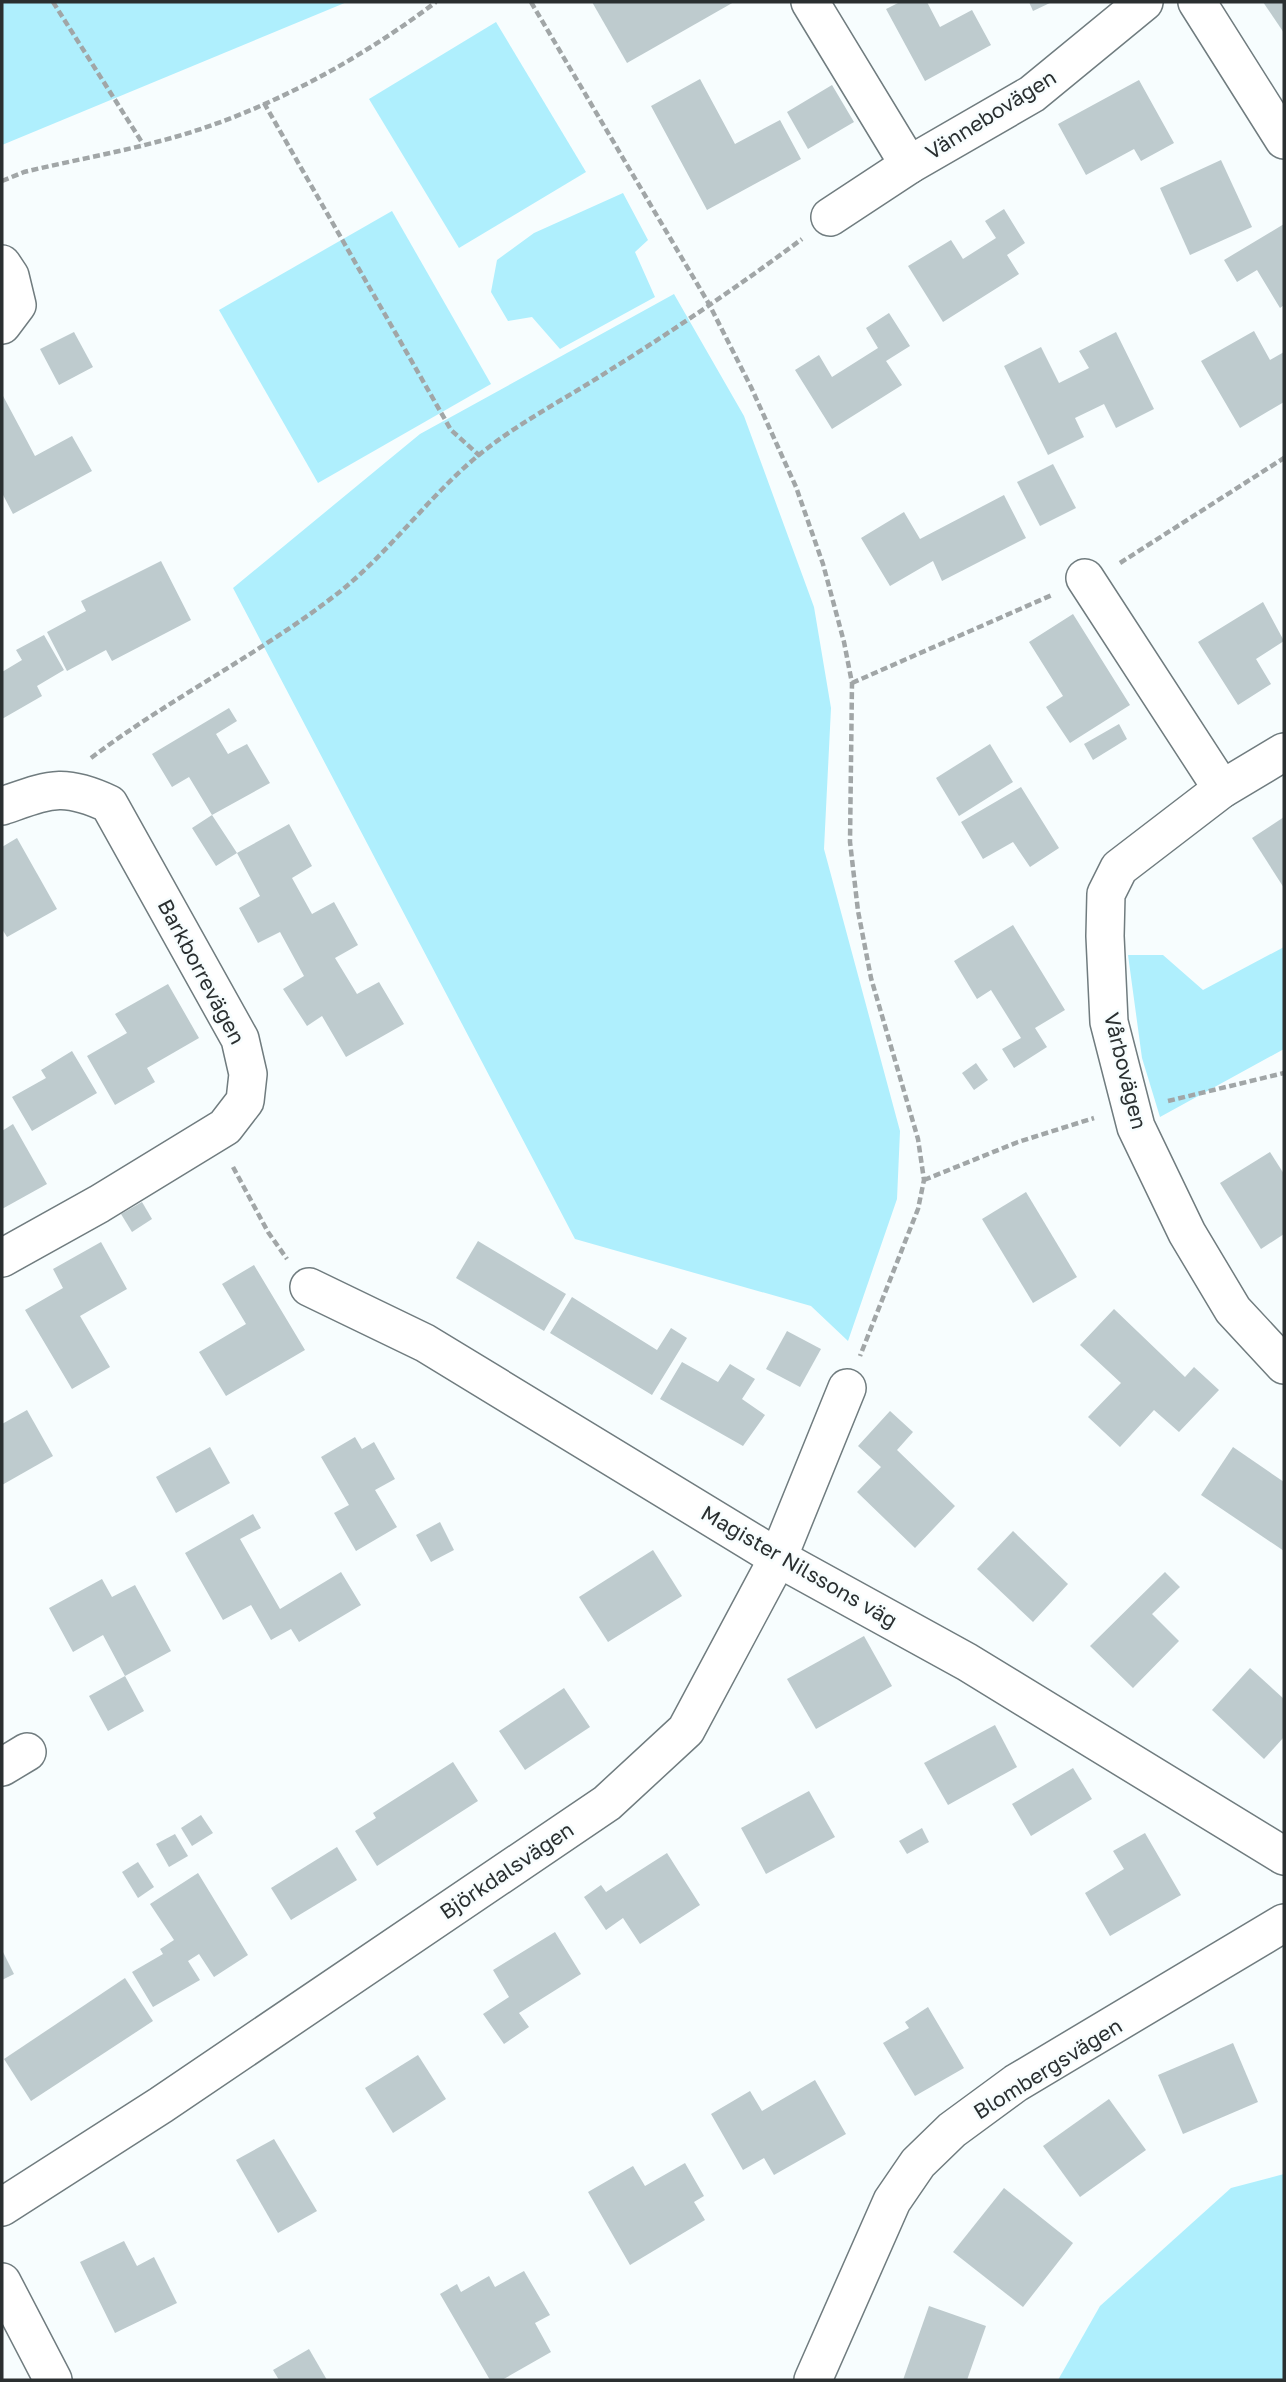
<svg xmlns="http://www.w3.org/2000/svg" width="1286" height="2382" font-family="'Golos Text',sans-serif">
<rect width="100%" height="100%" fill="#f7fdfe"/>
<g fill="#afeffd">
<polygon points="2,2 347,2 2,145"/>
<polygon points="496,22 586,172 459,248 369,99"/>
<polygon points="623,193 648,240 635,252 655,297 560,349 532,317 508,321 491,292 497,260 534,233"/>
<polygon points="392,211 491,384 318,483 219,310"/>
<polygon points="674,294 744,416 814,607 831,708 824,849 900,1131 897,1199 848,1341 811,1306 575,1239 233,588 420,434"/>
<polygon points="1284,947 1284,1049 1160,1117 1142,1058 1128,955 1163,955 1203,990"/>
<polygon points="1284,2174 1284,2380 1058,2380 1100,2306 1231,2188"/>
</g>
<g fill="#becbce">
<polygon points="592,2 734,2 627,63"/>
<polygon points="900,2 927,2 940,27 972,10 991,45 925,81 886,9"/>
<polygon points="1029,2 1052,2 1033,11"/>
<polygon points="1263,2 1284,2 1284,33"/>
<polygon points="700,79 735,144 780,120 801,159 707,210 651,106"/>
<polygon points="1139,80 1174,143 1141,161 1134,149 1086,175 1058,124"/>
<polygon points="832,85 854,122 808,149 787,112"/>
<polygon points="1221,160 1252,227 1190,255 1160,188"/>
<polygon points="1004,209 1025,243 1007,255 1019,274 943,322 908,266 951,240 963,259 996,238 985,221"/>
<polygon points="1284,224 1284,305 1280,308 1257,270 1237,282 1224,260"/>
<polygon points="889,313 910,346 886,361 902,385 832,429 795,370 819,355 832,377 878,348 866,328"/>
<polygon points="1254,331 1270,360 1284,352 1284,402 1240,428 1201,361"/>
<polygon points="74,332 93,367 59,385 40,349"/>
<polygon points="1116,332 1154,409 1116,428 1104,404 1075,418 1084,437 1048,455 1004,366 1041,347 1059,383 1089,368 1079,351"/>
<polygon points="2,394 35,456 72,436 92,471 13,514 2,493"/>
<polygon points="1053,464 1076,508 1040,526 1017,482"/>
<polygon points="1004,495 1026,538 942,581 933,561 890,586 861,538 904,512 920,539"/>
<polygon points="161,561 191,620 112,661 106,650 67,671 47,632 86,611 81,601"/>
<polygon points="1263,602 1284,641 1256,659 1271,684 1238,705 1198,642"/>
<polygon points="1073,614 1130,705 1070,743 1046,707 1063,696 1029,642"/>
<polygon points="44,635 64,670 37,686 42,696 2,719 2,672 22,660 16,650"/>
<polygon points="229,708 237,721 216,734 228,754 247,744 270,783 212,815 237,853 216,866 192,828 212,815 189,777 172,787 152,754"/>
<polygon points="1119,724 1127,739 1093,760 1084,744"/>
<polygon points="990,744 1013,782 959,816 936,778"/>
<polygon points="1021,787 1059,848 1030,867 1013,842 983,859 961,822"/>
<polygon points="1284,817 1284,888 1252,838"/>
<polygon points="289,824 312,866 292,878 312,914 334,902 358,945 335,958 357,994 379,982 404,1024 346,1057 322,1016 307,1026 283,989 304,976 280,932 258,943 239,908 260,896 237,853"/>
<polygon points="17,838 57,909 7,937 2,929 2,847"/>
<polygon points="1013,925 1065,1010 1035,1028 1047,1047 1014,1068 1002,1049 1021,1038 991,990 977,999 954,961"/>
<polygon points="168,984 199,1038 147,1068 155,1082 115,1105 87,1056 127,1033 115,1014"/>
<polygon points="72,1051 97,1093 32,1131 12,1097 46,1078 41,1070"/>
<polygon points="976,1063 988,1080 974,1090 962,1073"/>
<polygon points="13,1124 47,1184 2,1209 2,1131"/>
<polygon points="1270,1152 1284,1174 1284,1234 1261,1249 1220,1183"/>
<polygon points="1026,1192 1077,1277 1033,1303 982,1219"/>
<polygon points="142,1202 152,1219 132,1232 121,1214"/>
<polygon points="478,1241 566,1294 544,1331 456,1278"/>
<polygon points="101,1242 127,1289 80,1316 110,1367 72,1389 25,1310 63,1288 53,1269"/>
<polygon points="254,1265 305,1350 226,1396 199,1352 246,1324 222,1284"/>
<polygon points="572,1297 657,1350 671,1328 687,1338 652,1395 550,1333"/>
<polygon points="1114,1309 1185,1377 1194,1367 1219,1390 1179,1432 1154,1410 1120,1447 1088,1417 1121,1383 1080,1345"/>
<polygon points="787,1331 821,1349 800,1387 766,1369"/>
<polygon points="682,1362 718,1382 730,1364 755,1379 742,1399 765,1415 743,1446 660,1399"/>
<polygon points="27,1410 53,1456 2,1485 2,1424"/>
<polygon points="890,1411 913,1432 897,1450 955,1506 915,1548 857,1492 881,1467 858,1446"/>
<polygon points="355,1437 362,1449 374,1442 395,1479 375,1490 397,1527 356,1551 334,1513 349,1505 321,1457"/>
<polygon points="210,1447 230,1483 176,1513 156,1477"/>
<polygon points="1233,1447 1284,1482 1284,1551 1201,1495"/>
<polygon points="253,1514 261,1528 240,1539 280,1609 341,1572 361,1605 299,1642 291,1629 271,1640 251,1605 223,1620 185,1553"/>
<polygon points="440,1522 454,1550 431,1562 416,1535"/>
<polygon points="1013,1531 1068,1584 1033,1622 977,1569"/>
<polygon points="653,1550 682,1596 608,1642 579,1597"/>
<polygon points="1165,1572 1180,1587 1152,1614 1179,1641 1133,1688 1090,1646"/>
<polygon points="102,1579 112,1597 135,1585 171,1651 125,1676 103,1635 73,1652 49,1608"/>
<polygon points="864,1636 892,1686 816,1729 787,1679"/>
<polygon points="1250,1668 1284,1699 1284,1737 1264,1759 1212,1710"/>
<polygon points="125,1676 144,1711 108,1731 89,1696"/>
<polygon points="564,1688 590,1727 525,1770 499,1731"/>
<polygon points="995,1725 1017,1767 948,1805 924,1763"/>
<polygon points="453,1762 478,1801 377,1866 355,1831 376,1818 373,1813"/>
<polygon points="1073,1768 1092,1799 1031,1836 1012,1804"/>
<polygon points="809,1791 835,1837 766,1874 741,1828"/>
<polygon points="201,1815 213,1833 192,1846 181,1828"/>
<polygon points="922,1828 929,1842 907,1854 899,1841"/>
<polygon points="1145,1833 1181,1895 1110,1936 1085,1893 1124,1869 1113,1851"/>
<polygon points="175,1834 188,1856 169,1867 156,1844"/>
<polygon points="337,1847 357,1880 291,1920 271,1888"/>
<polygon points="667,1853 700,1905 640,1944 623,1918 606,1930 584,1897 601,1885 606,1892"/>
<polygon points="138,1862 154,1887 138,1898 122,1872"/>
<polygon points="198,1873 248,1955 214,1977 199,1954 188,1961 200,1980 153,2007 132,1972 163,1954 160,1949 174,1940 150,1904"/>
<polygon points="555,1932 581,1974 519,2013 529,2027 504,2044 483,2014 509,1997 493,1970"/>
<polygon points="2,1950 14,1974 2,1980"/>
<polygon points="125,1978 153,2021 31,2101 4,2059"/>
<polygon points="928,2007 964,2068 915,2096 883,2043 909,2028 905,2022"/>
<polygon points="1233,2043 1258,2102 1183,2134 1158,2075"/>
<polygon points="418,2055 446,2099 393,2133 365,2088"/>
<polygon points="815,2080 846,2134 774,2175 764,2158 743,2170 711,2114 750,2091 762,2111"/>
<polygon points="1109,2099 1146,2150 1080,2197 1043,2146"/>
<polygon points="274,2139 317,2211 278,2233 236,2160"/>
<polygon points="685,2163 704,2196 694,2202 705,2220 630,2265 588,2192 633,2166 645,2186"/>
<polygon points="1004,2188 1073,2243 1023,2307 953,2252"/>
<polygon points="124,2241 137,2266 154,2257 177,2303 115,2333 80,2262"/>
<polygon points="524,2271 550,2315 535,2323 551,2352 502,2380 490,2380 440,2294 457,2284 461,2292 489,2276 495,2287"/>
<polygon points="929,2306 986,2326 967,2380 903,2380"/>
<polygon points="309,2349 327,2380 279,2380 273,2370"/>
</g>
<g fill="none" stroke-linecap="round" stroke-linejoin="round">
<defs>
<g id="minor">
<polyline points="810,2 909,165"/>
<polyline points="1197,2 1284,140"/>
<polyline points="830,217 909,165 1032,94 1144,2"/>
<polyline points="2,264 10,276 17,305 2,325"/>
<polyline points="1085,578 1222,789"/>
<polyline points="1284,752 1222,789 1119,868 1106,894 1105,936 1109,1022 1136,1127 1187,1233 1233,1310 1284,1365"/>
<path d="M2,806C49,790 62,782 109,804L240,1039L248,1074L245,1101L225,1127L99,1204L2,1258"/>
<polyline points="309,1287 425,1343 778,1558 967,1662 1284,1856"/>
<polyline points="2,1767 27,1752"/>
<polyline points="2,2207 161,2105 607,1803 686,1730 778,1558 847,1388"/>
<polyline points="2,2282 53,2380"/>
<polyline points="813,2380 892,2201 918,2163 952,2130 1016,2083 1284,1923"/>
</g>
</defs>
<use href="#minor" stroke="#707c7f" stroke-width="40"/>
<g stroke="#a1a6a7" stroke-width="4.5" stroke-dasharray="7 3.5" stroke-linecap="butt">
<polyline points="53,2 143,144"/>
<polyline points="531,2 709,304 751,387 796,487 823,564 844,642 852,683 850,842 858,911 871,978 918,1139 924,1180 918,1209 860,1356"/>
<polyline points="264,103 451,430 480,456"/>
<path d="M2,181L24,172C74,160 126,151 175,137C269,110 359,60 436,2"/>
<polyline points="1120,563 1284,458"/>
<polyline points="852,683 1052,595"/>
<path d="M91,758C169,699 256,656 333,597C391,553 432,490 489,447C527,418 570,396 610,370C676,329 740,285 802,239"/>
<polyline points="1168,1101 1284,1073"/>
<polyline points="233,1167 268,1232 287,1259"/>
<polyline points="924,1180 1018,1142 1094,1118"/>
</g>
<use href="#minor" stroke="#fff" stroke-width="37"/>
</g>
<g text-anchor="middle" stroke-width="5" stroke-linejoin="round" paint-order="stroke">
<g font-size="21" fill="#2a2f30" stroke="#f7fdfe">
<text transform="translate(991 115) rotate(-32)" y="7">Vännebovägen</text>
<text transform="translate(201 972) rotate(62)" y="7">Barkborrevägen</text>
<text transform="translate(1125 1071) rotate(76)" y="7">Vårbovägen</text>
<text transform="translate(799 1567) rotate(30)" y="7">Magister Nilssons väg</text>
<text transform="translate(507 1871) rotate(-34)" y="7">Björkdalsvägen</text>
<text transform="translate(1048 2069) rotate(-32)" y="7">Blombergsvägen</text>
</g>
</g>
<rect width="1286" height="2382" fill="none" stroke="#2a2f30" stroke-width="7"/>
</svg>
